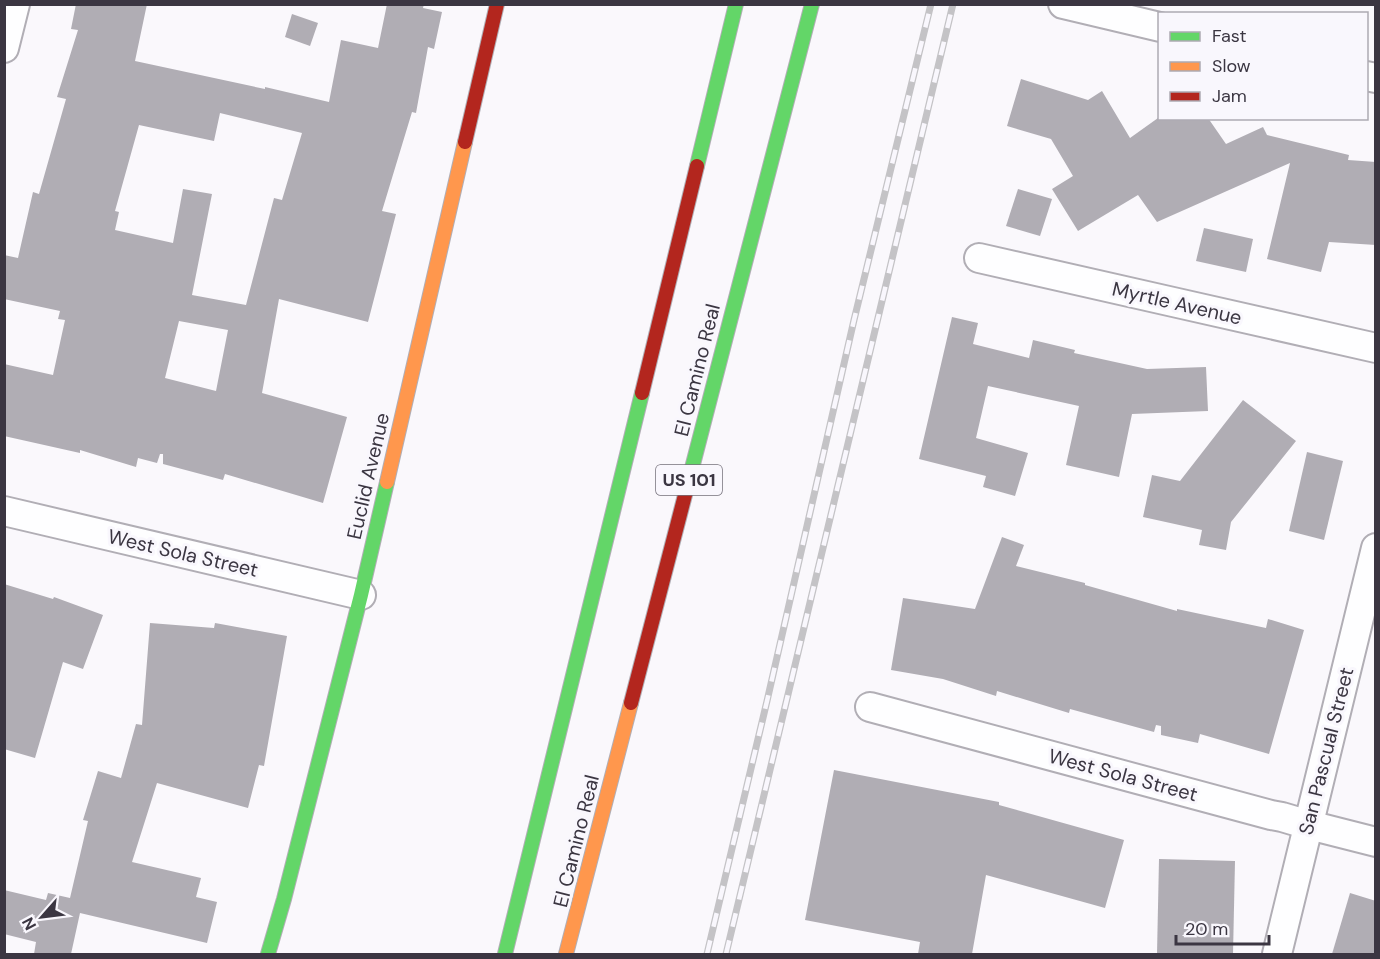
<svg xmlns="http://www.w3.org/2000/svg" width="1380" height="959" font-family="'DM Sans',sans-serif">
<rect width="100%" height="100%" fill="#faf8fc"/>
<g fill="#b0adb4" fill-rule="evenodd">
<path d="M76,4H147L135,61L265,89V87L329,102L341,40L378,48L387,4H424L423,8L442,12L434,49L428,47L416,113L412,112L382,211L396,214L368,322L279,299L262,393L347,417L323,503L225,474L223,480L163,464V454H160L157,463L138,458L136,467L80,450V453L4,436V364L53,375L65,320L58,319L60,311L4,299V255L18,258L33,192L39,194L66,99L57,97L78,30L71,29ZM220,113L302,133L282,200L274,198L246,305L192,295L212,194L183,189L173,243L115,230L119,212L115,211L139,125L214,141ZM179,321L228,330L216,391L165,378Z"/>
<polygon points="292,14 318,23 310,46 285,37"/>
<polygon points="1021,79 1088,100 1102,91 1130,138 1158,118 1208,118 1226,144 1263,127 1267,135 1349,155 1348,160 1376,162 1376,245 1329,242 1321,272 1267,259 1290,163 1157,222 1138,195 1078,231 1052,189 1073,176 1051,139 1007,126"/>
<polygon points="1018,189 1052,199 1040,236 1006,226"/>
<polygon points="1204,228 1253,239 1246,272 1196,261"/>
<polygon points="952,317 978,323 973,344 1029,358 1033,340 1075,350 1074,353 1147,369 1206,367 1208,411 1132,414 1119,477 1066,465 1079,406 988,386 976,438 1028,453 1015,496 983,487 986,476 919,459"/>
<polygon points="1243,400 1296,441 1231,522 1226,550 1199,545 1202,530 1143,517 1152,475 1180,481"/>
<polygon points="1307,452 1343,461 1324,540 1289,531"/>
<polygon points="1002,537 1024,545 1016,566 1085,583 1085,585 1177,611 1177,609 1266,628 1268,619 1304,630 1269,754 1200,734 1198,743 1161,735 1161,726 1156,725 1154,732 1070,709 1069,713 997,691 996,696 943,679 891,670 903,598 975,609"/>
<polygon points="4,584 53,599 54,597 103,615 83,669 63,662 35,758 4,749"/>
<polygon points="150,623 214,628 215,623 287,636 264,766 259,765 248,808 157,783 132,862 201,878 196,897 217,902 207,943 80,913 71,954 34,954 36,942 4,934 4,890 46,900 48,893 70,898 88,821 83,820 98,771 121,778 136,724 142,725"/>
<polygon points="834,770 999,802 999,805 1124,840 1105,908 986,875 972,954 918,954 920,942 805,920"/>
<polygon points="1159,859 1235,861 1233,954 1157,954"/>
<polygon points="1350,893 1376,901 1376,954 1332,954"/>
</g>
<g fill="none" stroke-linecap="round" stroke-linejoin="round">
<defs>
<g id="street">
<polyline points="1063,4 1160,27"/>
<polyline points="4,48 15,4"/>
<polyline points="1366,76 1376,78"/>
<path d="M979,258C1112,287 1243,319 1376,348"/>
<polyline points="4,511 361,595"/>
<polyline points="870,707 1271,815 1282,817 1309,825 1376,842"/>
<polyline points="1277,954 1376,548"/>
</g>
<g id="fast">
<polyline points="697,166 736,4"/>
<polyline points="691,472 812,4"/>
<polyline points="268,954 284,899 361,595 387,482"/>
<polyline points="505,954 642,393"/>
</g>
<g id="slow">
<polyline points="387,482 465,142"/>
<polyline points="566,954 631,703"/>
</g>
<g id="jam">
<polyline points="465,142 497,4"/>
<polyline points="642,393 697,166"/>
<polyline points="631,703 691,472"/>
</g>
</defs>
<use href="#street" stroke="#b1aeb5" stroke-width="32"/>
<use href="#fast" stroke="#b1aeb5" stroke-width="16"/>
<use href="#slow" stroke="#b1aeb5" stroke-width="16"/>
<use href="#jam" stroke="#b1aeb5" stroke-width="16"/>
<use href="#street" stroke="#fefeff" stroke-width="28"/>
<use href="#fast" stroke="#63d668" stroke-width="14"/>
<use href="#slow" stroke="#ff974d" stroke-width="14"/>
<use href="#jam" stroke="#b3261e" stroke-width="14"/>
<defs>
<g id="rail">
<polyline points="707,954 767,701 854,320 931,4"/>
<polyline points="726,954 953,4"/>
</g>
</defs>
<use href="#rail" stroke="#c4c3c6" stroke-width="7"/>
<use href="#rail" stroke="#f9f7fd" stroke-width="4.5" stroke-dasharray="14" stroke-linecap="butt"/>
</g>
<g text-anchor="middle" stroke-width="6" stroke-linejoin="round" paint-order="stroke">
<rect fill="#f9f7fd" stroke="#74707a" stroke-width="1.5" x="656" y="465" width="66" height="30" rx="4.5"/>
<g font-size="18" font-weight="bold" fill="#3b3642">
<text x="689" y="486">US 101</text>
</g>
<g font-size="20" fill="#3b3642" stroke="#f9f7fd">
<text transform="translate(1177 303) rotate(13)" y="7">Myrtle Avenue</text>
<text transform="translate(697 370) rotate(-76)" y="7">El Camino Real</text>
<text transform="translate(368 476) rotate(-77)" y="7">Euclid Avenue</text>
<text transform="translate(183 553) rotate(13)" y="7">West Sola Street</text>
<text transform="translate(1326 751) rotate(-76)" y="7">San Pascual Street</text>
<text transform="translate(1123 775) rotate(15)" y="7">West Sola Street</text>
<text transform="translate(576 841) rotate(-76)" y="7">El Camino Real</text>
</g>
</g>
<rect width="1380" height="959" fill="none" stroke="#3b3642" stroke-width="12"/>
<rect x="1158" y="12" width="210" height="108" fill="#f9f7fd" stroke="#adaab2" stroke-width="1.5"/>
<rect x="1170" y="32" width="30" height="9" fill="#63d668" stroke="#adaab2" stroke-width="1.5"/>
<text x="1212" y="42" font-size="18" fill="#3b3642">Fast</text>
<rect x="1170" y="62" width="30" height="9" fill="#ff974d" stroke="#adaab2" stroke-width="1.5"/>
<text x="1212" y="72" font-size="18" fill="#3b3642">Slow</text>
<rect x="1170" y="92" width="30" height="9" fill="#b3261e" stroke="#adaab2" stroke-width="1.5"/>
<text x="1212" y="102" font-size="18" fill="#3b3642">Jam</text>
<g transform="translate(42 917) rotate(242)" stroke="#f9f7fd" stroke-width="4.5" paint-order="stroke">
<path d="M0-4.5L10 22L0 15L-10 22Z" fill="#3b3642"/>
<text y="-9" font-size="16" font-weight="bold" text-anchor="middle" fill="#3b3642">N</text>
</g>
<path d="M1176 935v9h93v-9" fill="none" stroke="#3b3642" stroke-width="3"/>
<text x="1185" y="935" font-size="18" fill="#3b3642" stroke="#f9f7fd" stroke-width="4.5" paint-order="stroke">20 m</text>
</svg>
